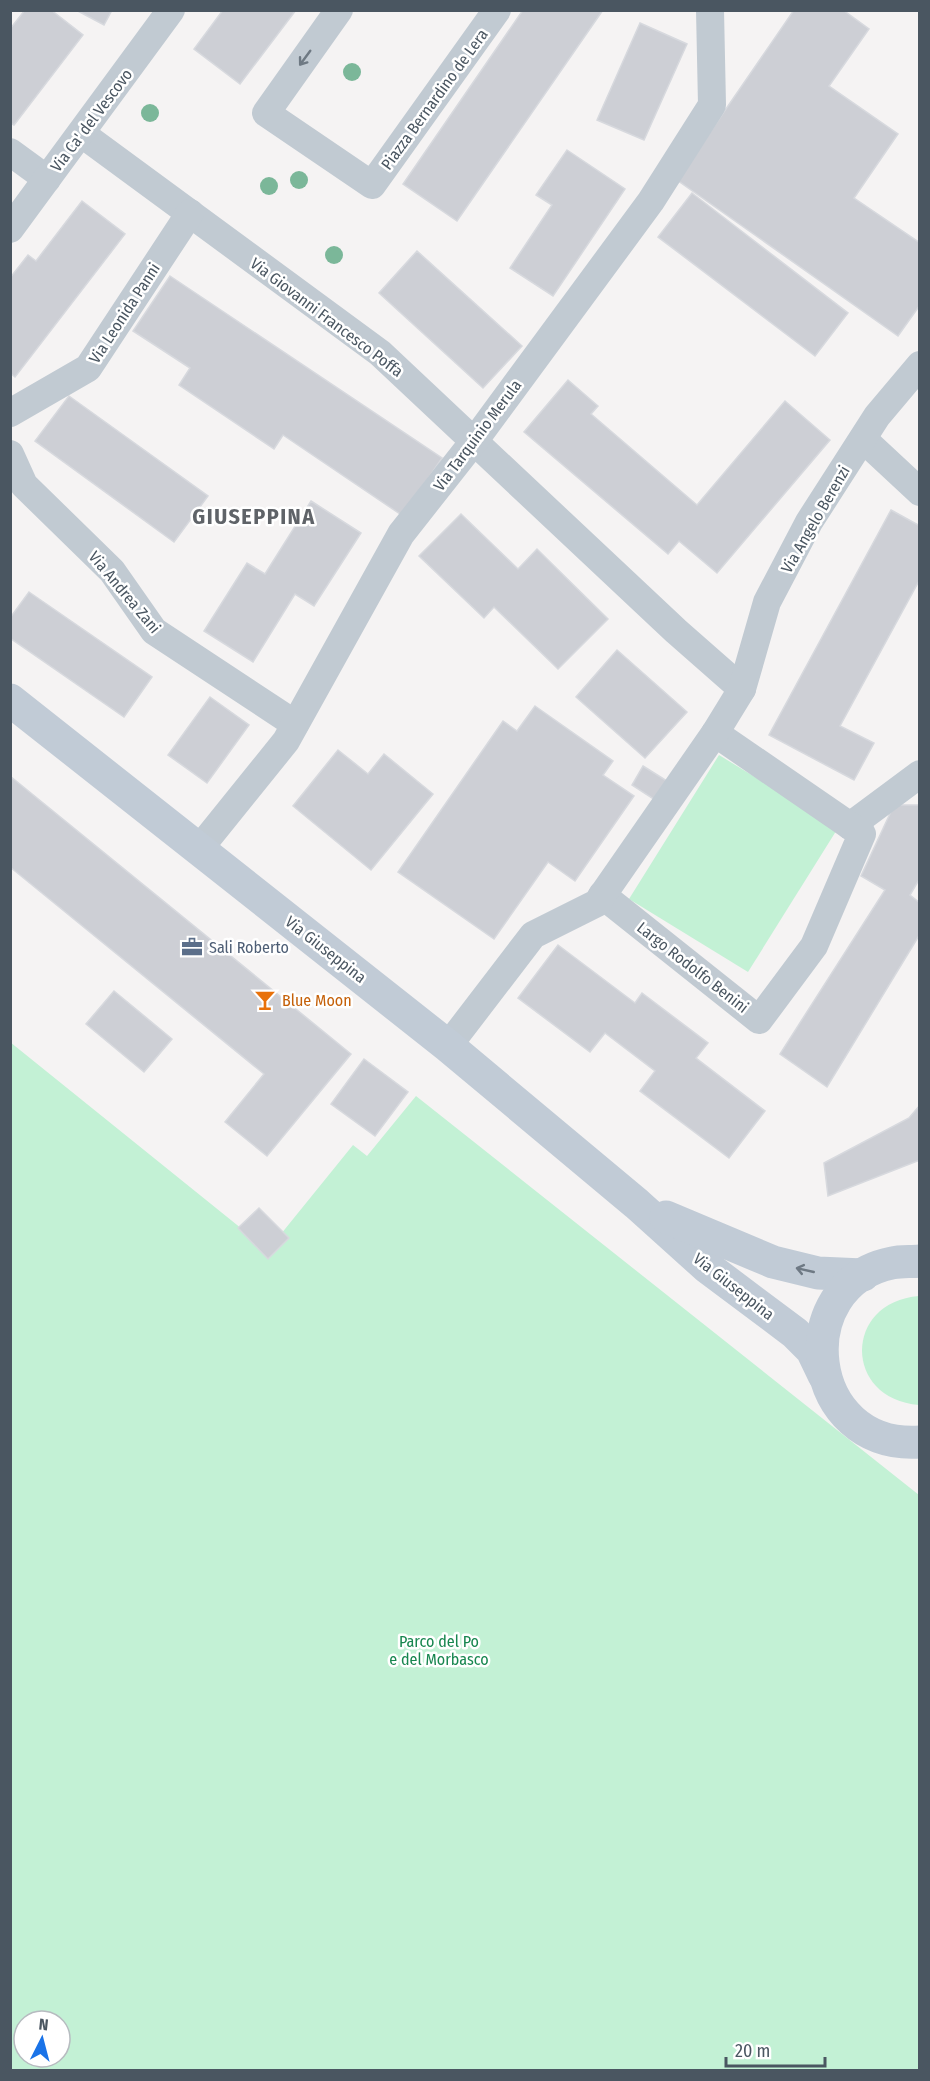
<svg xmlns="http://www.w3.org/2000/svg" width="930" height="2081" font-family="'Fira Sans Condensed',sans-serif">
<rect width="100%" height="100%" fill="#f5f3f3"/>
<g fill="#c3f1d5" fill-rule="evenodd">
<polygon points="719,755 838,828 748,972 629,899"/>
<path d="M10,1042L268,1250L353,1145L367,1156L416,1096L919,1495V2070H11ZM24,2021H60V2057H24Z"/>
<path d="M919,1296V1405C843,1399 843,1302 919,1296Z"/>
</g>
<g fill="#cdcfd5" stroke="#d7d9de" stroke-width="1.5">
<polygon points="25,10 51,10 83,35 14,125 10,123 10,29"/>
<polygon points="76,10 112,10 104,25"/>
<polygon points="223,10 296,10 240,84 194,49"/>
<polygon points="523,10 603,10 457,221 403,184"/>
<polygon points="794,10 843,10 869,29 829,86 898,134 854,198 920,243 920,305 898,336 677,180"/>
<polygon points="640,23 687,44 644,140 597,120"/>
<polygon points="567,150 625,189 553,296 510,268 552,205 536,195"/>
<polygon points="692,193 848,313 815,356 658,237"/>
<polygon points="82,201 125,234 15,377 10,373 10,278 28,255 36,261"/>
<polygon points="417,251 522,346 483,388 379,293"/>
<polygon points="170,276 442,458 403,516 283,435 274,449 179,385 190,368 133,331"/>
<polygon points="568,380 598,406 591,414 697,505 785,401 830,440 717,573 679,541 668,554 524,432"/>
<polygon points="69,396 208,496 174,542 35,441"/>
<polygon points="311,501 361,533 314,606 295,594 253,662 204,631 247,563 265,574"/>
<polygon points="891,510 920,526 920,579 840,726 874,743 854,780 769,735"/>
<polygon points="461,514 518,569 537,549 608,619 558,669 494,607 484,618 419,556"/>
<polygon points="29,592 152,677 124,717 10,638 10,618"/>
<polygon points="617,650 687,712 645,758 576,697"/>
<polygon points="210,697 249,725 207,783 168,755"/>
<polygon points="535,706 613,761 603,775 634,796 575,881 548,862 494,939 398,872 503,721 517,731"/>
<polygon points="338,750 368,774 384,754 433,794 371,870 293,806"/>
<polygon points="643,766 667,781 655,800 632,785"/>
<polygon points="10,776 351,1054 267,1156 225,1122 264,1074 10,867"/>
<polygon points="894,805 920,805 920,878 910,895 920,903 920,934 827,1087 780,1054 885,890 861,876"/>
<polygon points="558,945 635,1003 642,993 708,1043 696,1058 765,1111 729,1158 640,1091 655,1071 605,1033 590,1052 518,998"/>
<polygon points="114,991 172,1039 144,1072 86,1024"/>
<polygon points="364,1059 408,1092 375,1136 331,1104"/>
<polygon points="920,1105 920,1160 828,1196 824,1163 909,1118"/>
<polygon points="259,1208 289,1238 268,1259 238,1228"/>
</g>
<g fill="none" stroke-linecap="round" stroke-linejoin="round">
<g stroke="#c1cad2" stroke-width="28">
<polyline points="339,10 266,113 372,185 497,10"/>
<polyline points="82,134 380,353 676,631 742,689"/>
<polyline points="10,152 47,179"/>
<polyline points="10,229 171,10"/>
<polyline points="10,413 88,368 190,213"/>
<polyline points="863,439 920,492"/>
<polyline points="10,454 24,485 112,571 154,631 295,724"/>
<polyline points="850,826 920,774"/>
<polyline points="199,849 286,741 401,534 475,440 651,201 712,105 710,10"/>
<polyline points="602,895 759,1020 814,946 862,834 715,733"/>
<polyline points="448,1046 533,935 597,903 715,733 742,689 767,602 809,522 877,416 920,365"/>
</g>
<g stroke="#c1cbd6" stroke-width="33">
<polyline points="10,700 448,1046 637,1204 707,1267 795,1333 812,1350 824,1375"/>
<polyline points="666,1217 773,1262 818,1273 863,1275"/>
<path d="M920,1261C911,1262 901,1261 892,1263C787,1284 804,1450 920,1442"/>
</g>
</g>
<g fill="#7bb799">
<circle cx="352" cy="72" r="9"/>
<circle cx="150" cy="113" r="9"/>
<circle cx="299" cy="180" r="9"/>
<circle cx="269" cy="186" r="9"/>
<circle cx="334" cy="255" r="9"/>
</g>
<defs><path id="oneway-shaft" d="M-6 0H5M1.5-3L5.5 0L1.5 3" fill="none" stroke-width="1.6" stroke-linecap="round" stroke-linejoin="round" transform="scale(1.5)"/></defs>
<use stroke="#6e7983" href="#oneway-shaft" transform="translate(305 58) rotate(126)"/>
<use stroke="#6e7984" href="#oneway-shaft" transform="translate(805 1270) rotate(-167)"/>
<defs>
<symbol id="office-bare" viewBox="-9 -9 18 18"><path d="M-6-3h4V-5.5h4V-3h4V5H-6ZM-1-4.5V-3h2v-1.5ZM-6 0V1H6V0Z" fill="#5c6f8a" stroke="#fff" stroke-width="2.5" paint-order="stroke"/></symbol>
<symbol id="bar-bare" viewBox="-9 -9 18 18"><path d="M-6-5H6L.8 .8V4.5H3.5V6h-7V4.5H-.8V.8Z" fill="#e8710a" stroke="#fff" stroke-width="2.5" paint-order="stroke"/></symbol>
</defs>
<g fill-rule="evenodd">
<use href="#office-bare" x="177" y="932" width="30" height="30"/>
<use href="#bar-bare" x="250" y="985" width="30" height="30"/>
</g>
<g text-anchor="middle" stroke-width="5" stroke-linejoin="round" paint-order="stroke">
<g font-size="16" fill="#4a5661" stroke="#fff">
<text transform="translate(434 99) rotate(-54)" y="6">Piazza Bernardino de Lera</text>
<text transform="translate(91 120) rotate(-53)" y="6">Via Ca' del Vescovo</text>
<text transform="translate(124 313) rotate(-57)" y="6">Via Leonida Panni</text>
<text transform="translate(327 317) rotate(37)" y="6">Via Giovanni Francesco Poffa</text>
<text transform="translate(477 435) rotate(-53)" y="6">Via Tarquinio Merula</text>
<text transform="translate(815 519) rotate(-60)" y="6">Via Angelo Berenzi</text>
<text transform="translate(125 592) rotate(50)" y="6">Via Andrea Zani</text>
<text transform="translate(326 949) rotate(38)" y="6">Via Giuseppina</text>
<text transform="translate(693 967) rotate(38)" y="6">Largo Rodolfo Benini</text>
<text transform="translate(734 1286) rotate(38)" y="6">Via Giuseppina</text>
</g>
<g font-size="16" fill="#4e5e75" stroke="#fff" text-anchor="start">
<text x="209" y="953">Sali Roberto</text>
</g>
<g font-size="16" fill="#c56008" stroke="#fff" text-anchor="start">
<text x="282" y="1006">Blue Moon</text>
</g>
<g font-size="16" fill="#17864f" stroke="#fff">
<text x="439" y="1647">Parco del Po<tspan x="439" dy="18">e del Morbasco</tspan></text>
</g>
<g font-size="22" font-weight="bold" letter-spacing="1.5" fill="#5f6368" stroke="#fff">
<text x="254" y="524">GIUSEPPINA</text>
</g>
</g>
<rect width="930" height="2081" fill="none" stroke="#4a5661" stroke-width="24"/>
<g transform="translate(42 2039) rotate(6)"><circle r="28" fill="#ffffff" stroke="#b7bbc0" stroke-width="1.5"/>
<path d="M0-4.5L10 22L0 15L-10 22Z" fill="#1a73e8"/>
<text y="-9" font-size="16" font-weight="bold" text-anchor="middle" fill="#4a5661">N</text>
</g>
<path d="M726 2057v9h99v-9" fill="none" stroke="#4a5661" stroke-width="3"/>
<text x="735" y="2057" font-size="18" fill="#4a5661" stroke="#ffffff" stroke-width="4.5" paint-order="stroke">20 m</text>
</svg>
